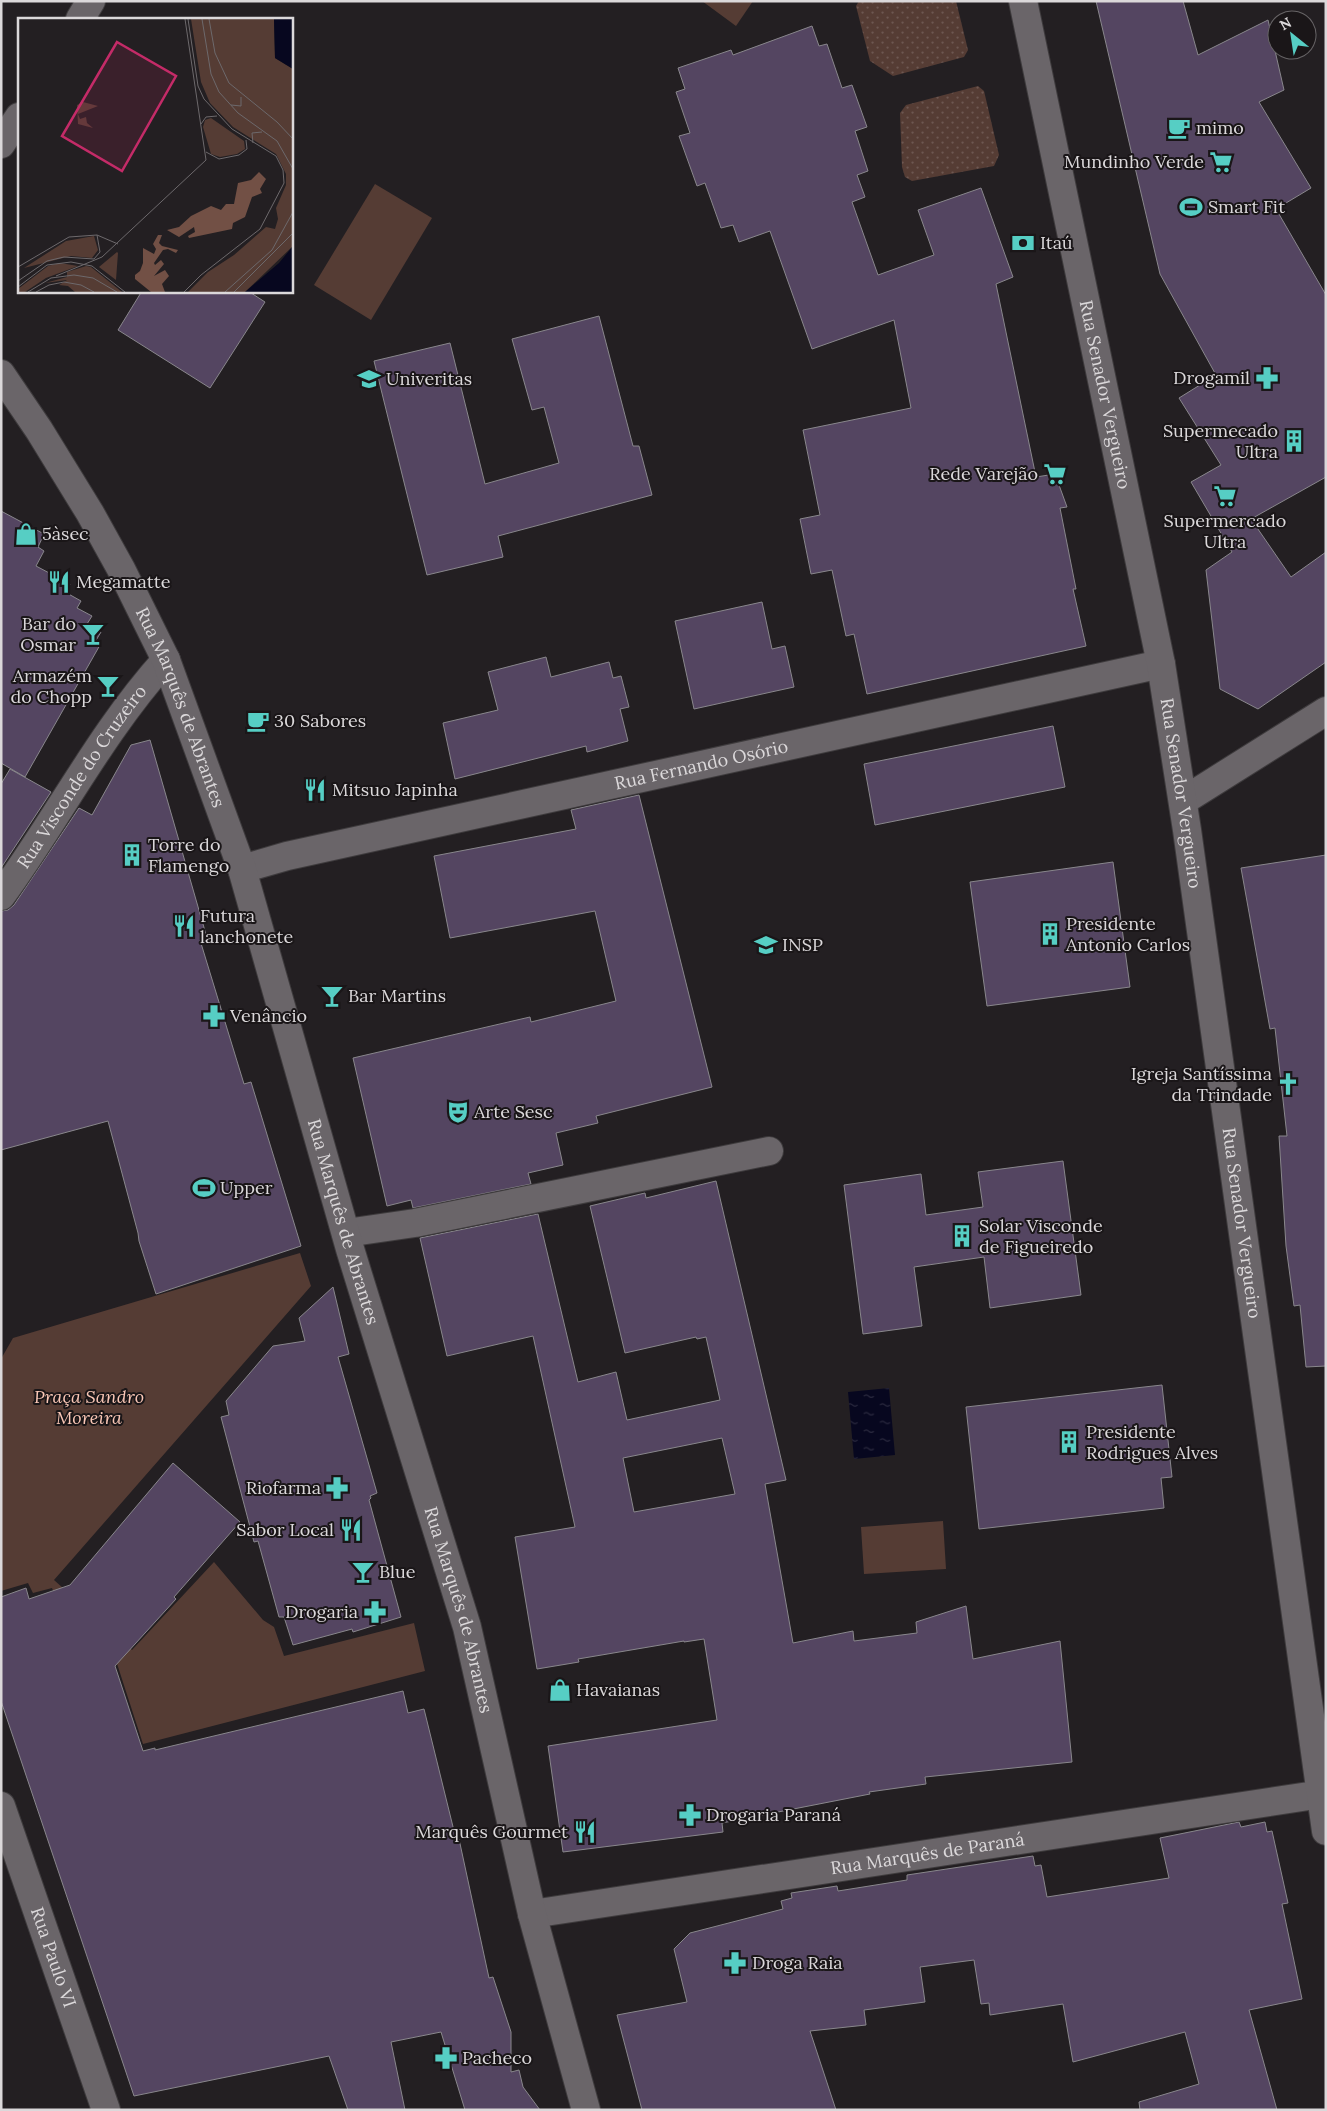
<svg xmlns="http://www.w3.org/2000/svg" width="1327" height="2111" font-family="Lora,serif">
<defs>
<pattern id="garden-dots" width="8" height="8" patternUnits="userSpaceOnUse" patternTransform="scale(1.25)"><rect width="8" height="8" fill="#553c34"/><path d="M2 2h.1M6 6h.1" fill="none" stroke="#6d5751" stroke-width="1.8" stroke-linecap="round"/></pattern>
<pattern id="water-ripples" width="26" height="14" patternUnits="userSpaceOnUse" patternTransform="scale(1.25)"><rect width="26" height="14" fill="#07071f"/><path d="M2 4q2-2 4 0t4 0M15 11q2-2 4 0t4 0" fill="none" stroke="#2b2a3f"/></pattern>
</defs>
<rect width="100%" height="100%" fill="#231f22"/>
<g fill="#553c34">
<polygon points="702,1 753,1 736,26"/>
<polygon points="375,184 432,218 371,320 314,285"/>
<polygon points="300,1253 311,1286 54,1580 132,1650 214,1562 263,1620 274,1627 284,1656 414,1623 425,1671 143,1744 110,1642 78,1651 52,1588 33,1593 28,1583 1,1591 1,1359 13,1338"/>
<polygon points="943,1521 946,1569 864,1574 861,1527"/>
</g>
<g fill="url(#garden-dots)">
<polygon points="859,1 956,1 968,50 964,57 893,76 870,61 856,6"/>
<polygon points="978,86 984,91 999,155 994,166 912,181 905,177 902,167 900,113 906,105"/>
</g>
<polygon fill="url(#water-ripples)" points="889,1388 895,1455 854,1459 848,1392"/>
<g fill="#544561" stroke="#89878c" fill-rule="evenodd">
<polygon points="1096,1 1183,1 1198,55 1268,20 1284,90 1259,102 1311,188 1276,209 1326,295 1326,477 1251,519 1291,577 1326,552 1326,662 1258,709 1220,689 1206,570 1232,552 1191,482 1221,465 1179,398 1216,375 1160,274"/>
<polygon points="812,26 819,46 827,44 842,88 852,85 867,127 855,131 868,171 857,175 865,197 852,202 878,275 934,255 918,210 981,188 1013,277 996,284 1036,477 1055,474 1067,507 1060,508 1076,589 1073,589 1086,646 867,694 854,634 846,636 832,570 811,574 800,519 820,515 803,430 911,408 894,320 812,349 770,231 739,242 733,225 721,228 705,183 697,186 679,136 690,133 676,92 685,89 678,68 731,50 733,55"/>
<polygon points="142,291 248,291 265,302 210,388 118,330"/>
<polygon points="599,316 633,446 639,446 652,495 498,536 503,557 427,575 374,361 450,343 485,484 559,463 544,407 532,410 512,339"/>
<polygon points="1,511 44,534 38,547 44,551 36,566 70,584 65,592 81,601 77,608 92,616 87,624 101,632 95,642 100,645 25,777 1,763"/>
<polygon points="762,602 772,649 785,646 794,687 694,709 675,621"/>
<polygon points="546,657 551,677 609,662 613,678 621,676 629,707 620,709 628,741 587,752 586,746 455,779 443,723 498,710 488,672"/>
<polygon points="1053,726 1065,787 875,825 864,764"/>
<polygon points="150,740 207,938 200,940 244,1084 251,1082 301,1246 156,1294 139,1241 138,1233 108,1121 1,1150 1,911 8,910 14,905 79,808 92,815 131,745"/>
<polygon points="10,769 51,792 1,868 1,784"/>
<polygon points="639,795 712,1087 596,1116 598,1123 556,1133 563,1165 528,1173 531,1184 413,1208 411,1200 387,1206 353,1058 530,1017 531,1022 616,1001 595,911 450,938 434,856 576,829 571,810"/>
<polygon points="1326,855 1326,1366 1306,1367 1300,1305 1294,1306 1286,1246 1279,1136 1287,1136 1275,1028 1270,1029 1241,868"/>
<polygon points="1113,862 1130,987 987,1006 970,882"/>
<polygon points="1063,1161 1081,1295 990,1308 984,1257 914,1267 922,1326 863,1334 844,1185 921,1174 926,1215 983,1207 978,1172"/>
<path d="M716,1181L786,1480L765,1484L793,1643L853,1631L854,1641L917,1633L916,1622L966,1606L973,1659L1060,1641L1072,1762L925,1777L926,1784L869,1792L870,1794L722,1823L723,1832L563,1852L548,1746L717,1720L704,1639L684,1642V1641L578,1659L579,1662L537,1669L515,1537L575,1527L533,1336L447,1356L420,1238L538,1214L578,1382L616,1372L627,1420L720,1400L706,1337L697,1339L696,1337L625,1353L590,1206L645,1193L646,1198ZM722,1438L735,1494L634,1512L623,1458Z"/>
<polygon points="333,1287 349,1354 338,1357 377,1493 370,1496 371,1498 369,1500 401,1617 353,1632 352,1629 293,1645 284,1617 279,1617 258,1541 254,1542 221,1417 229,1415 226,1401 273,1346 305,1341 299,1318"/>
<polygon points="1162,1385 1172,1477 1161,1478 1164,1508 979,1529 966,1407"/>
<polygon points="173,1463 240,1522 174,1597 176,1599 115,1666 143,1751 155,1748 155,1750 403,1691 408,1713 424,1709 456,1839 459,1839 489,1978 493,1977 511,2032 511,2072 519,2070 523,2087 540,2110 465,2110 441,2032 391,2042 405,2110 348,2110 329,2056 134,2096 1,1701 1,1597 26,1588 29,1599 70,1585"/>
<polygon points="1239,1822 1241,1827 1265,1822 1267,1832 1272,1831 1288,1903 1282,1904 1302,1999 1249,2010 1277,2110 1140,2110 1139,2102 1199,2084 1185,2032 1073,2062 1063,2004 990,2015 989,2003 981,2004 974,1960 920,1967 925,2002 864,2010 866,2025 810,2031 836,2110 642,2110 617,2015 687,2002 674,1949 690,1933 783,1909 781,1901 792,1898 791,1893 837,1886 838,1891 907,1880 907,1875 1033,1856 1035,1866 1041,1865 1047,1897 1169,1878 1160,1838"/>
</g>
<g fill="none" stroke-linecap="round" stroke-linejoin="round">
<defs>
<g id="minor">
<polyline points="80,19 91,1"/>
<polyline points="1,144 19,117"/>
<polyline points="1183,801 1326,711"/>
<path id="s1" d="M242,869L287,856L1161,664"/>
<path id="s2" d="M1,896C58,818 101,732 166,660"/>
<polyline points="346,1233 415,1223 769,1151"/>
<path id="s3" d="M1,1806L106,2110"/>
<path id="s4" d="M532,1914L1322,1794"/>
</g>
<g id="tertiary">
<path id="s5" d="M1023,1L1161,664L1187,830L1326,1831"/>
<path id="s6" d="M1,374L39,430L90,513L121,569L166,660L242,869L350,1249L467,1627L532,1914L586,2110"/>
</g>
</defs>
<use href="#minor" stroke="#3e3b3d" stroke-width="30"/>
<use href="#tertiary" stroke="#3e3b3d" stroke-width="30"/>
<use href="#minor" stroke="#6a6569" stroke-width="28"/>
<use href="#tertiary" stroke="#6a6569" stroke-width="28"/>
</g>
<defs>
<symbol id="cafe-bare" viewBox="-9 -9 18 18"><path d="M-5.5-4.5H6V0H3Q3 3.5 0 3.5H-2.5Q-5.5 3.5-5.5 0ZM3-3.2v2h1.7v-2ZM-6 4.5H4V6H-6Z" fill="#56cec4" stroke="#1a1618" stroke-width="2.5" paint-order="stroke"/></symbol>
<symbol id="supermarket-bare" viewBox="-9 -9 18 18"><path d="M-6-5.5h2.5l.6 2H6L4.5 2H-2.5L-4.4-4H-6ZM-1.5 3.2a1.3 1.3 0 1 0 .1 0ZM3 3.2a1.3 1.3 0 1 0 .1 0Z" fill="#56cec4" stroke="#1a1618" stroke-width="2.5" paint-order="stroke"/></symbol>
<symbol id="stadium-bare" viewBox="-9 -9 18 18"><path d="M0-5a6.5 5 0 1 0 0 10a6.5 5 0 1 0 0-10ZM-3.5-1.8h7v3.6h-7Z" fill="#56cec4" stroke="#1a1618" stroke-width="2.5" paint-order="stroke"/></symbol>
<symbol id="bank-bare" viewBox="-9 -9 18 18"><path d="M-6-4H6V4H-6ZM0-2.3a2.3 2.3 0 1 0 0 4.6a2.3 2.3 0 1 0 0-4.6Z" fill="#56cec4" stroke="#1a1618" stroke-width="2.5" paint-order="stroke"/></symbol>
<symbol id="pharmacy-bare" viewBox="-9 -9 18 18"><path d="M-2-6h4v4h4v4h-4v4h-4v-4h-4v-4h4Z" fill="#56cec4" stroke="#1a1618" stroke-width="2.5" paint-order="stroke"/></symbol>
<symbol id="university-bare" viewBox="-9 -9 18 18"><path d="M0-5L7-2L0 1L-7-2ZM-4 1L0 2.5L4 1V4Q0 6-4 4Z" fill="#56cec4" stroke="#1a1618" stroke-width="2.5" paint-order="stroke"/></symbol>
<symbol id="building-bare" viewBox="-9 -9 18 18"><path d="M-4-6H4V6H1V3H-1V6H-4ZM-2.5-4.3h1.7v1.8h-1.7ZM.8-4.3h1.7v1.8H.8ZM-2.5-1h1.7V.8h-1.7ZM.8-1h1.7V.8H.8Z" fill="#56cec4" stroke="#1a1618" stroke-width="2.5" paint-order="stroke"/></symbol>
<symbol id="shop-bare" viewBox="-9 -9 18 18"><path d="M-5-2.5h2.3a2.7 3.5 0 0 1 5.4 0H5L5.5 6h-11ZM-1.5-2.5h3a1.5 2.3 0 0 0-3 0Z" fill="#56cec4" stroke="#1a1618" stroke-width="2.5" paint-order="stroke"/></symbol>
<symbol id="restaurant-bare" viewBox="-9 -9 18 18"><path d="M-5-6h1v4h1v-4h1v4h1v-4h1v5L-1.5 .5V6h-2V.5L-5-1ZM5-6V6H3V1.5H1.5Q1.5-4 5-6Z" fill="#56cec4" stroke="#1a1618" stroke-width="2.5" paint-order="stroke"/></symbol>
<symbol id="bar-bare" viewBox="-9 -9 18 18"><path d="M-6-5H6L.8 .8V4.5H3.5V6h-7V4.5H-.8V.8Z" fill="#56cec4" stroke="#1a1618" stroke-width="2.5" paint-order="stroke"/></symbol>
<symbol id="school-bare" viewBox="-9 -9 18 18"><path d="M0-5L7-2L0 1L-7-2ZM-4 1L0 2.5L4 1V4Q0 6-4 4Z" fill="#56cec4" stroke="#1a1618" stroke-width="2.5" paint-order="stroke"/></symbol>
<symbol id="church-bare" viewBox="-9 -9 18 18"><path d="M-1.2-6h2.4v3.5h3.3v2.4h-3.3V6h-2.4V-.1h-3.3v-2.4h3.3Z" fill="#56cec4" stroke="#1a1618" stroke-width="2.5" paint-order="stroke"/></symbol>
<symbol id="theatre-bare" viewBox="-9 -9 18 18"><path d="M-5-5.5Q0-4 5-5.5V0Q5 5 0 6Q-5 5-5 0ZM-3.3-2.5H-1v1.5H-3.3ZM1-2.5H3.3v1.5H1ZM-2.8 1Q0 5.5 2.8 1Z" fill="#56cec4" stroke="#1a1618" stroke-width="2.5" paint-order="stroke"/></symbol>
</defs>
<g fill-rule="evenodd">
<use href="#cafe-bare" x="1163" y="112" width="32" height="32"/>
<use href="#supermarket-bare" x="1205" y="146" width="32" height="32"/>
<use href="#stadium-bare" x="1175" y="191" width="32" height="32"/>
<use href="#bank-bare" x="1007" y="227" width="32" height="32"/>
<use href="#pharmacy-bare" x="1251" y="362" width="32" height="32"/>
<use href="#university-bare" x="353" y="363" width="32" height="32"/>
<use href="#building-bare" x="1278" y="425" width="32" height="32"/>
<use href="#supermarket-bare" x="1039" y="458" width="32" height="32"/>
<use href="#supermarket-bare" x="1209" y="480" width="32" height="32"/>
<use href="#shop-bare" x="10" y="518" width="32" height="32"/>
<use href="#restaurant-bare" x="43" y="566" width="32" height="32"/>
<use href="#bar-bare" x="77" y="618" width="32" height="32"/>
<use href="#bar-bare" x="92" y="670" width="32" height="32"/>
<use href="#cafe-bare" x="242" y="705" width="32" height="32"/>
<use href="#restaurant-bare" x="299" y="774" width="32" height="32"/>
<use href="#building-bare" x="116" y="839" width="32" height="32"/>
<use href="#restaurant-bare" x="168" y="910" width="32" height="32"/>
<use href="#building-bare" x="1034" y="918" width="32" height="32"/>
<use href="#school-bare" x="750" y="929" width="32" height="32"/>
<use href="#bar-bare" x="316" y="980" width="32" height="32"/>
<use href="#pharmacy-bare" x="198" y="1000" width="32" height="32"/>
<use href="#church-bare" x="1272" y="1068" width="32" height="32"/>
<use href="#theatre-bare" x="442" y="1096" width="32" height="32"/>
<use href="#stadium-bare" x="188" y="1172" width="32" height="32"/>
<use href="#building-bare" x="946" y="1220" width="32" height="32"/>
<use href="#building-bare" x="1053" y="1426" width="32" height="32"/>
<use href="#pharmacy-bare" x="321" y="1472" width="32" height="32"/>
<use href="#restaurant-bare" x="335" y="1514" width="32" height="32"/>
<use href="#bar-bare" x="347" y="1556" width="32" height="32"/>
<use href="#pharmacy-bare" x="359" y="1596" width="32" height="32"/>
<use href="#shop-bare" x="544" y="1674" width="32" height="32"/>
<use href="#pharmacy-bare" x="674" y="1799" width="32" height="32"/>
<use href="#restaurant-bare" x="569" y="1816" width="32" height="32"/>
<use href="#pharmacy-bare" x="719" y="1947" width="32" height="32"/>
<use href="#pharmacy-bare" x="430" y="2042" width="32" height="32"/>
</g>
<g text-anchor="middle" stroke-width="4" stroke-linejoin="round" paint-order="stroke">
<g font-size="18" fill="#dbd8da" stroke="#1a1618" text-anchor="start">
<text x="1196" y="134">mimo</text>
<text x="1204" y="168" text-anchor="end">Mundinho Verde</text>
<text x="1208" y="213">Smart Fit</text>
<text x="1040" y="249">Itaú</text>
<text x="1250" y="384" text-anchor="end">Drogamil</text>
<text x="386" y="385">Univeritas</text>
<text x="1278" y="437" text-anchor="end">Supermecado<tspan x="1278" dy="21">Ultra</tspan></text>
<text x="1038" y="480" text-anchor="end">Rede Varejão</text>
<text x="1225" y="527" text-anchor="middle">Supermercado<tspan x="1225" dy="21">Ultra</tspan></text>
<text x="42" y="540">5àsec</text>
<text x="76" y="588">Megamatte</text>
<text x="76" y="630" text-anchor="end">Bar do<tspan x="76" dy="21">Osmar</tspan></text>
<text x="92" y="682" text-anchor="end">Armazém<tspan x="92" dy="21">do Chopp</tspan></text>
<text x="274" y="727">30 Sabores</text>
<text x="332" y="796">Mitsuo Japinha</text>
<text x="148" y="851">Torre do<tspan x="148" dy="21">Flamengo</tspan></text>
<text x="200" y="922">Futura<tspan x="200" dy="21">lanchonete</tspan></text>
<text x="1066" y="930">Presidente<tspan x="1066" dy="21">Antonio Carlos</tspan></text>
<text x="782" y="951">INSP</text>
<text x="348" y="1002">Bar Martins</text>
<text x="230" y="1022">Venâncio</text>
<text x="1272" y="1080" text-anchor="end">Igreja Santíssima<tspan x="1272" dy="21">da Trindade</tspan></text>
<text x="474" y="1118">Arte Sesc</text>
<text x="220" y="1194">Upper</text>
<text x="979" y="1232">Solar Visconde<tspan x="979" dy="21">de Figueiredo</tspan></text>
<text x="1086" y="1438">Presidente<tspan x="1086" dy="21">Rodrigues Alves</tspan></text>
<text x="321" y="1494" text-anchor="end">Riofarma</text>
<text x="334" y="1536" text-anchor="end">Sabor Local</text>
<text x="379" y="1578">Blue</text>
<text x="358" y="1618" text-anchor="end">Drogaria</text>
<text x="576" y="1696">Havaianas</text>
<text x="706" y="1821">Drogaria Paraná</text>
<text x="568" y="1838" text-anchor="end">Marquês Gourmet</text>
<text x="752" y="1969">Droga Raia</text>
<text x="462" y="2064">Pacheco</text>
</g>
<g font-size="18" fill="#dbd8da" stroke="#1a1618">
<text dy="6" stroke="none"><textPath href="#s5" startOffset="402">Rua Senador Vergueiro</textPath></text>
<text dy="6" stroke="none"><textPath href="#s6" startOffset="380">Rua Marquês de Abrantes</textPath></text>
<text dy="6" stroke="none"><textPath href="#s1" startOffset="471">Rua Fernando Osório</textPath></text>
<text dy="6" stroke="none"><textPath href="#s2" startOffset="144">Rua Visconde do Cruzeiro</textPath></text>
<text dy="6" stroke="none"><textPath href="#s5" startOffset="808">Rua Senador Vergueiro</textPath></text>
<text dy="6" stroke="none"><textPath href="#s6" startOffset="920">Rua Marquês de Abrantes</textPath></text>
<text dy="6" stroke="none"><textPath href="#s5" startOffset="1242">Rua Senador Vergueiro</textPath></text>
<text dy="6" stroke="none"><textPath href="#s6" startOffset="1325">Rua Marquês de Abrantes</textPath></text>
<text dy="6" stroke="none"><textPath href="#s4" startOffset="400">Rua Marquês de Paraná</textPath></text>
<text dy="6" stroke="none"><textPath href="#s3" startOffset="160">Rua Paulo VI</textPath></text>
</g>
<g font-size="18" font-style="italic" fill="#fac7b6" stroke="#1a1618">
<text x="89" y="1403">Praça Sandro<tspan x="89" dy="21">Moreira</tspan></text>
</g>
</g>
<g transform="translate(18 18)">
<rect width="275" height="275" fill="#231f22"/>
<path d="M173,1H256L257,40L275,51V228L227,274H170L190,254L216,237L248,209L257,211L260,201L258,190L268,167V156L258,136L215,109L192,85L183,64ZM65,84L80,88L60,96L62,101L68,99L69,105L75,110L60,106L59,87ZM193,100L226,123L227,131L219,136L202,139L193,136L185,109L187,102ZM76,218L80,232L74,240L53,238L6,250L48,223ZM99,234L100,235L98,262L81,249ZM42,245L60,248L28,260L7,274H0V271L30,248ZM68,248L73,249L104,274H57L50,268L41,267L49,262L27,265L49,259V254Z" fill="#553c34"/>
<path d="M241,154L248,161L242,171L244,175L234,179L227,199L215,205L214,211L171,220L170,218L177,214L176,209L161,219L149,212L161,209L173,198L193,188L203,192L208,186H216L220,165L233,162ZM140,217H144L141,225L144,228L160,232L158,235L150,231L145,232L136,245L137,247L143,242L146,246L136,258L147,252L151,258L144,266L147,274H133L117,261V257L122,253L125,245V230L136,236L138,231L135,226Z" fill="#725045"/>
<path d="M256,1H275V51L257,40ZM275,228V274H227L261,245Z" fill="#07071f"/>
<path fill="none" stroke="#6d696c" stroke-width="1" d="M184,1L193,56L201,74L220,95L259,123L275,151M191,1L197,35L211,65L259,104L275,121M213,87L223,88V79M183,106L188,99L199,98M235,125L234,115L244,114M188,134L201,141L221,137L229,131L228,122M0,249L51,219L79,217L100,226M38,258L84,239L188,142L167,1M0,263L29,243L46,239L76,241L82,234L79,217M0,269L29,247L53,244L74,248L107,274M10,274L33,260L56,257L75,260L99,274M18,274L31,267L46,264L63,267L76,274M166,274L183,257L242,211L266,165L265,152L258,138L214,111L186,81L180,68L170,1M207,274L254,232L275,194M216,274L275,215"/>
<path fill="#c42b68" fill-opacity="0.15" stroke="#c42b68" stroke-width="2.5" d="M99,24L158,58L104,153L44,118Z"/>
<rect width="275" height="275" fill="none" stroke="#dbd8da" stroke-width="2.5"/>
</g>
<rect width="1327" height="2111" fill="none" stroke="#dbd8da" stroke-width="5"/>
<g transform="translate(1292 35) rotate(330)"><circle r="24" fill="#1a1618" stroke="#676466"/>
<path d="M0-4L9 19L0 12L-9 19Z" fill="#56cec4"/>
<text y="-8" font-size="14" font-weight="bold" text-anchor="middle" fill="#dbd8da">N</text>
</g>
</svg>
